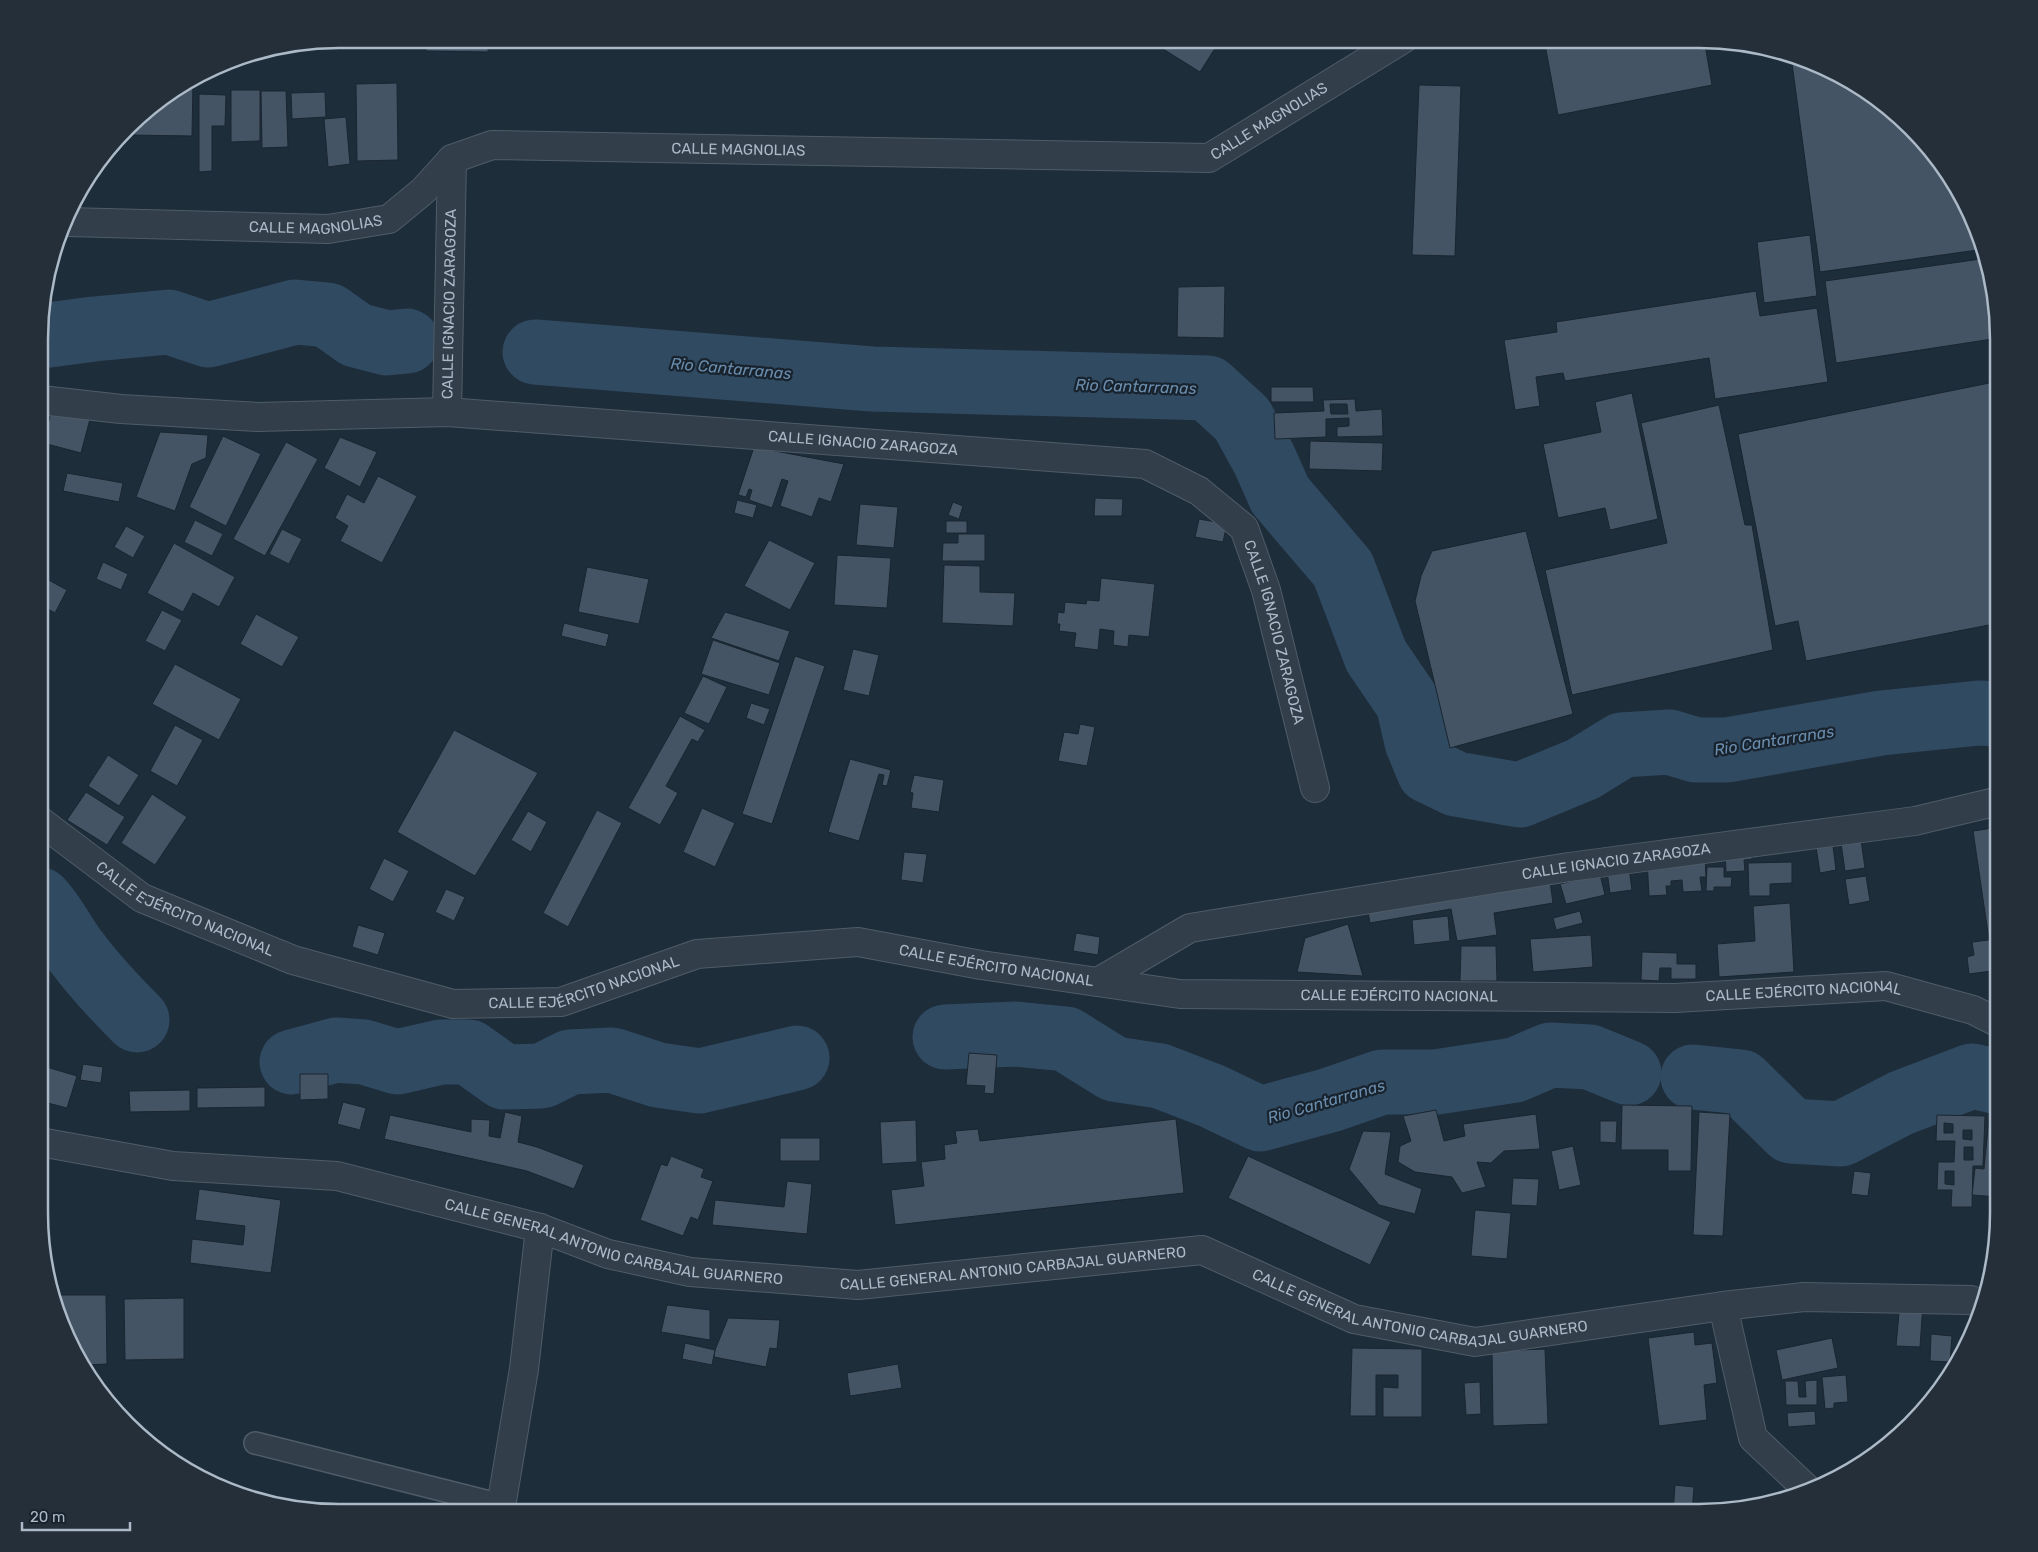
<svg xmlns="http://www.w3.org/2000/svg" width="2038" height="1552" font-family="Rubik,sans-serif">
<rect width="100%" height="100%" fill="#1e2d3a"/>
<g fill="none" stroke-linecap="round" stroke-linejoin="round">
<g stroke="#304a62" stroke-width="65">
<polyline points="41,336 94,329 169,322 208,335 295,312 328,315 356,335 387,343 407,341"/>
<polyline points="535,352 872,379 1208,388 1242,419 1264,459 1280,495 1343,569 1376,656 1408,703 1417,742 1429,771 1456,784 1520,795 1583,769 1622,745 1669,742 1696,750 1727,750 1881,723 1979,713 1999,714"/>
<path d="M40,900C56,917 64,937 78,954C96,978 116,999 137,1020"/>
<polyline points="945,1037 1016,1034 1066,1039 1114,1069 1160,1076 1212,1096 1260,1119 1330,1100 1382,1082 1436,1082 1515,1070 1550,1055 1590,1057 1629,1073"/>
<polyline points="292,1062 336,1050 364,1052 397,1062 441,1052 469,1052 504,1077 542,1076 570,1062 612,1060 658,1075 700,1081 797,1058"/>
<polyline points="1693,1077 1741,1082 1791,1131 1841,1134 1901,1103 1972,1076 1999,1082"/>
</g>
</g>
<g fill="#445464" stroke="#1a2530" fill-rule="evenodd">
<polygon points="426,39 489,39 488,52 426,51"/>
<polygon points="1147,39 1221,39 1200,72"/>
<polygon points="1544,39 1704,39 1712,85 1558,115"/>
<polygon points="1791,56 1814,61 1897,113 1968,206 1985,249 1820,272"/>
<polygon points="193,83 192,136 130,135 130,127 141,113"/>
<polygon points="397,83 398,160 357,161 356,84"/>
<polygon points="1419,85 1461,86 1455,256 1412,255"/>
<polygon points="231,90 260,90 260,141 231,142"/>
<polygon points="261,91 286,91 288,147 262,148"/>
<polygon points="325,92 326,117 292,119 291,93"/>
<polygon points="199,94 226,95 225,126 212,126 212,171 199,172"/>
<polygon points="346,117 350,164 328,167 324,119"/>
<polygon points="1810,235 1817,296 1764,303 1757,242"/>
<polygon points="1988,258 1999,338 1836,363 1825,281"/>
<polygon points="1225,286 1224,338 1177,337 1178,287"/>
<polygon points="1756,291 1760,316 1817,308 1828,382 1715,399 1709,358 1565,381 1563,373 1536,377 1540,406 1515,410 1504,340 1557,332 1556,322"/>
<polygon points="1999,381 1999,623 1806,661 1798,621 1775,626 1738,434"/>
<polygon points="1271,387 1313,387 1314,402 1271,402"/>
<polygon points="1632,393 1658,519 1610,530 1605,508 1558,518 1543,444 1601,432 1595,402"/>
<path d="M1355,399L1356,411L1382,409L1383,436L1337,437V427L1349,426V418L1326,419V437L1275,439L1274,413L1324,411L1323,400ZM1330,404H1347L1348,414H1331Z"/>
<polygon points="1719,405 1745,525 1752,525 1773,650 1572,695 1545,570 1667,543 1641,423"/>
<polygon points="52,409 90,419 81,453 43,443"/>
<polygon points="160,432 208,435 206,458 192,464 175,511 136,497"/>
<polygon points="223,436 261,454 226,526 189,507"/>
<polygon points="340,437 377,452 360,487 324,468"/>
<polygon points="1310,441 1383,443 1382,471 1309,469"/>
<polygon points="286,442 318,459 265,556 233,539"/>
<polygon points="754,447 844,464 831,502 819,498 812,517 780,506 788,481 782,479 772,508 749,500 752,490 749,489 746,497 738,495"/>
<polygon points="67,473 123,483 119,502 63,491"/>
<polygon points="378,476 417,496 382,563 340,541 348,526 335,518 347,494 364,503"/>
<polygon points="1095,498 1123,499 1122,516 1094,516"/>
<polygon points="737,500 757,505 753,518 734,513"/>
<polygon points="953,502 963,506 959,519 948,515"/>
<polygon points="860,504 898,507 894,548 856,545"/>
<polygon points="1199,519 1227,524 1223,542 1195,537"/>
<polygon points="195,520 223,534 212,556 184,542"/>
<rect x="946" y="521" width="21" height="12"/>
<polygon points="126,526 145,536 133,558 114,547"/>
<polygon points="282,529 302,539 289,564 269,554"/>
<polygon points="1526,531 1573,714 1450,748 1415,601 1421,576 1432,551"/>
<polygon points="958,534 985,534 985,561 942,561 943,543 958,543"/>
<polygon points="769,540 815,563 790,610 744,586"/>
<polygon points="174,543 235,577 219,607 193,593 183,612 147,593"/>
<polygon points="837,555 891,558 887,608 834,605"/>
<polygon points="103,562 128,574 121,590 96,579"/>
<polygon points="944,565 980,566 980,592 1015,593 1013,626 942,623"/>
<polygon points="587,567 649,579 639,624 578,612"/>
<polygon points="45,578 67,590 55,613 41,605 41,586"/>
<polygon points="1101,578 1155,584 1149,637 1129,635 1128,647 1113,645 1114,631 1100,629 1098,650 1074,647 1076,633 1059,631 1060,624 1057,624 1058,612 1064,613 1065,602 1086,604 1087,600 1099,601"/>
<polygon points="162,610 182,620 165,651 145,641"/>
<polygon points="725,612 790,631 779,661 711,638"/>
<polygon points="256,614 299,637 282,667 240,644"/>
<polygon points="564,623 609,634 606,647 561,636"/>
<polygon points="713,640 780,663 769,695 701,674"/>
<polygon points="853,649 879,655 869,696 843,690"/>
<polygon points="795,656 825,666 772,824 742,814"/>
<polygon points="175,664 241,699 219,740 152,704"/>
<polygon points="703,676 727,687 709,724 684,713"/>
<polygon points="751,703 770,709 764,725 746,718"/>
<polygon points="680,716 705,730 698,742 692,739 666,786 678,793 660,825 628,808"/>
<polygon points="1080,724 1095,727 1087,766 1058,761 1064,732 1078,734"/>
<polygon points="175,725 203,740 177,786 150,771"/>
<polygon points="454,730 538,773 475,876 397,832"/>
<polygon points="108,755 139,775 119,806 88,786"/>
<polygon points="850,759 891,770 887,786 882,785 884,775 879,774 859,841 828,832"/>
<polygon points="914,775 944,780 939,812 911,808 913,793 910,792"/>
<polygon points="86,792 125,817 107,845 67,820"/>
<polygon points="152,794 187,817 155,865 121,843"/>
<polygon points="702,808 735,823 715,867 683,852"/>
<polygon points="597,810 622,823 568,927 543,913"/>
<polygon points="528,811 547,822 531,852 511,840"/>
<polygon points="1999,827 1999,970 1969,974 1967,957 1974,955 1972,942 1989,940 1973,831"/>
<polygon points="1860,833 1865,868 1845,871 1840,836"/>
<polygon points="1832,838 1836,870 1820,873 1815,841"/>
<polygon points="1751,848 1752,859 1744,860 1745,871 1726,872 1725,850"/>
<polygon points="904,852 927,854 923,883 901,880"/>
<polygon points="1705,856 1706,877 1700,877 1702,891 1683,892 1682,880 1671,881 1671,886 1666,886 1667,895 1649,896 1647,860"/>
<polygon points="384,858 409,871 393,902 369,889"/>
<polygon points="1792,862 1792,883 1770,884 1770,896 1749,896 1748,863"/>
<polygon points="1707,867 1724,867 1724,877 1732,877 1731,887 1714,887 1714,891 1706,891"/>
<polygon points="1629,868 1632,890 1610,893 1607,871"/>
<polygon points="1600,874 1605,895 1566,904 1560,884"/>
<polygon points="1866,876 1870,901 1849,905 1845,879"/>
<polygon points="1550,881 1553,903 1494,913 1497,935 1457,941 1451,909 1370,923 1368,912"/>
<polygon points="446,889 465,897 454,921 435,912"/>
<polygon points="1790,903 1794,972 1719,977 1717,944 1755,941 1753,906"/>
<polygon points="1580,911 1583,923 1556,930 1553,918"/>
<polygon points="1448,916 1450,941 1414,945 1412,920"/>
<polygon points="1348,924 1363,976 1297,972 1305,938"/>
<polygon points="358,925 385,933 378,955 352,947"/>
<polygon points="1076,933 1100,937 1098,955 1073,951"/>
<polygon points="1591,935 1593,967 1533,972 1530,939"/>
<polygon points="1461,946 1496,946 1497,981 1460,981"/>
<polygon points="1642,952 1677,953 1677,964 1696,964 1696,979 1671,979 1671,968 1660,968 1659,981 1641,980"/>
<polygon points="969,1053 997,1055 994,1094 984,1093 985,1086 966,1085"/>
<polygon points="83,1064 103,1067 101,1083 80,1080"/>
<polygon points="40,1065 77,1076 67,1108 40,1101"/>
<polygon points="300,1074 328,1074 328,1099 300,1100"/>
<polygon points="265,1087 265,1107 197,1108 197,1088"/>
<polygon points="190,1090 190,1111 130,1112 129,1091"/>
<polygon points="343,1102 366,1108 360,1130 337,1124"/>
<polygon points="1622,1105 1692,1106 1691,1171 1668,1171 1668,1150 1621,1150"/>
<polygon points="1436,1110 1444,1141 1465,1136 1463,1124 1536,1114 1540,1149 1504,1151 1491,1163 1477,1162 1486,1187 1462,1193 1452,1177 1415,1172 1398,1162 1400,1146 1411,1141 1403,1116"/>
<polygon points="505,1112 522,1116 518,1142 537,1147 584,1165 574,1189 527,1171 384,1139 390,1115 471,1132 471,1119 490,1120 489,1136 500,1138"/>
<polygon points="1699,1112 1730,1114 1723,1236 1693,1235"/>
<path d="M1937,1115L1985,1116L1983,1166H1973L1972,1207H1951L1952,1190H1937L1938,1162H1954L1955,1141H1936ZM1944,1123L1953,1124V1133H1944ZM1963,1130H1972V1140L1963,1139ZM1964,1147H1973V1160H1964ZM1945,1171H1954V1185L1945,1184Z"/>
<polygon points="1989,1118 1999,1118 1999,1197 1972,1195 1975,1168 1984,1169"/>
<polygon points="1176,1119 1184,1193 895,1225 891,1190 924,1186 921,1162 945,1159 944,1145 957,1143 955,1131 978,1129 980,1141"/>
<polygon points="916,1120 917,1162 882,1164 880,1122"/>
<polygon points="1600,1121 1617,1121 1616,1143 1600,1142"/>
<polygon points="1363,1131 1391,1132 1385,1174 1422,1189 1415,1214 1379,1205 1349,1169"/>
<rect x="780" y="1138" width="40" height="23"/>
<polygon points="1573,1146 1581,1185 1559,1190 1551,1151"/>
<polygon points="671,1156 704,1169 701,1177 713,1181 698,1220 691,1217 683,1236 640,1220 661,1164 667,1166"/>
<polygon points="1248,1156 1391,1222 1370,1265 1228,1198"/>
<polygon points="1854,1171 1871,1173 1868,1196 1851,1194"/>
<polygon points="1513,1178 1539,1179 1537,1206 1511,1205"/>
<polygon points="787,1181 812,1184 807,1234 712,1225 715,1200 784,1207"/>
<polygon points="199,1189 281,1200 271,1273 190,1263 192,1239 243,1245 245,1226 195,1220"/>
<polygon points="1475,1210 1511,1213 1507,1259 1471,1256"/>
<polygon points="56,1295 106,1295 107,1364 84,1365 70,1346"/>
<polygon points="184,1298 184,1359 125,1360 124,1299"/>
<polygon points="1900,1302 1923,1304 1920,1347 1896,1346"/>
<polygon points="667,1305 710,1310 710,1340 661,1332"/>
<polygon points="728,1318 780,1320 777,1349 770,1348 766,1367 714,1357 715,1350"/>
<polygon points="1694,1332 1695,1345 1712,1343 1717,1383 1704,1385 1707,1420 1659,1426 1648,1338"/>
<polygon points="1931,1334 1952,1336 1950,1362 1930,1361"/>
<polygon points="1832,1338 1838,1368 1782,1380 1776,1350"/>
<polygon points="685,1343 715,1350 712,1365 682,1359"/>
<polygon points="1352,1348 1422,1349 1422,1417 1383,1417 1383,1387 1398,1388 1398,1375 1376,1375 1376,1416 1350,1416"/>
<polygon points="1545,1349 1548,1424 1493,1426 1492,1351"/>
<polygon points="898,1364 902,1388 850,1396 847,1373"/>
<polygon points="1846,1375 1848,1402 1834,1403 1834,1408 1825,1409 1822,1377"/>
<polygon points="1817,1380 1817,1405 1786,1405 1785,1381 1798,1381 1799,1397 1806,1397 1805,1381"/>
<polygon points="1480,1382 1481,1414 1466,1415 1464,1383"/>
<polygon points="1815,1411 1816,1425 1788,1427 1787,1413"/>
<polygon points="1675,1485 1694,1487 1692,1513 1673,1513"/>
</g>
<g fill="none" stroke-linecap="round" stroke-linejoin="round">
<defs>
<polyline id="service" points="255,1443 501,1505"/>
<g id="minor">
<path id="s1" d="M68,222L328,229L389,219L423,191L452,159L492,145L1209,158L1403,39"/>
<path id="s2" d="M41,400L121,409L258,417L447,412L1145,464L1199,491L1244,528L1266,590L1315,788"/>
<path id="s3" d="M447,412L452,159"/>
<path id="s4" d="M40,821L142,898L293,960L453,1004L561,1002L697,954L858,942L981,965L1180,994L1675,998L1886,986L1973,1010L1999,1023"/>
<path id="s5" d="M1098,982L1190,928L1569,867L1915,821L1999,801"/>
<path id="s6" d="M40,1142L173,1166L337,1176L540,1228L608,1254L690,1272L858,1285L1202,1250L1354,1319L1475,1342L1723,1306L1804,1297L1971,1300L1982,1304"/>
<polyline points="1723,1306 1753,1438 1805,1487 1804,1492"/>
<polyline points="500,1513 524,1369 540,1228"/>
</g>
</defs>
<use href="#service" stroke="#505c68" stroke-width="24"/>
<use href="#minor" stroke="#505c68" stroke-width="30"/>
<use href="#service" stroke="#323e4a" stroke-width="21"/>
<use href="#minor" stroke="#323e4a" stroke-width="28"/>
</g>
<g text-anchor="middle" stroke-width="4.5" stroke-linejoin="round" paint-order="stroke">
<g font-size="15" fill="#acb9c7" stroke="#18232e">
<text dy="5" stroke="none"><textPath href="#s1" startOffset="1239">CALLE MAGNOLIAS</textPath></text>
<text dy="5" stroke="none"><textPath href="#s1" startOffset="698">CALLE MAGNOLIAS</textPath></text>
<text dy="5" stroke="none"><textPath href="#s1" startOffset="248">CALLE MAGNOLIAS</textPath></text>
<text dy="5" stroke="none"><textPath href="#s3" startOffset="108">CALLE IGNACIO ZARAGOZA</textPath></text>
<text dy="5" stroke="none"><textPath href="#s2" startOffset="824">CALLE IGNACIO ZARAGOZA</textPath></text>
<text dy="5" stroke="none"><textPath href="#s2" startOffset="1334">CALLE IGNACIO ZARAGOZA</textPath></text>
<text dy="5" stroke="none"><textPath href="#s5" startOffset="538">CALLE IGNACIO ZARAGOZA</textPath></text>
<text dy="5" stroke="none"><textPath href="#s4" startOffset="171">CALLE EJÉRCITO NACIONAL</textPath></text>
<text dy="5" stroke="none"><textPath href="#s4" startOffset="1011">CALLE EJÉRCITO NACIONAL</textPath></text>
<text dy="5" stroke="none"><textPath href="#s4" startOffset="591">CALLE EJÉRCITO NACIONAL</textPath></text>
<text dy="5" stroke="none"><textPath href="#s4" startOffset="1821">CALLE EJÉRCITO NACIONAL</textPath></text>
<text dy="5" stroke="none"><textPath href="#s4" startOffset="1416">CALLE EJÉRCITO NACIONAL</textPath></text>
<text dy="5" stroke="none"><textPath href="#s6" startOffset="585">CALLE GENERAL ANTONIO CARBAJAL GUARNERO</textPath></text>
<text dy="5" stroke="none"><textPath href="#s6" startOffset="990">CALLE GENERAL ANTONIO CARBAJAL GUARNERO</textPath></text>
<text dy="5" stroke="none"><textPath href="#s6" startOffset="1410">CALLE GENERAL ANTONIO CARBAJAL GUARNERO</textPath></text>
</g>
<g font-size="16" font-style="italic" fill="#6a8dad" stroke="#18232e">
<text transform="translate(731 368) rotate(5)" y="6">Rio Cantarranas</text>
<text transform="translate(1136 386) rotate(2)" y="6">Rio Cantarranas</text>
<text transform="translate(1774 740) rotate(-9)" y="6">Rio Cantarranas</text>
<text transform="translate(1326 1101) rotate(-16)" y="6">Rio Cantarranas</text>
</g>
</g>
<path d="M0 0H2038V1552H0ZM339 48H1699A291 291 0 0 1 1990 339V1213A291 291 0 0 1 1699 1504H339A291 291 0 0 1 48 1213V339A291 291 0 0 1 339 48Z" fill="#242f3a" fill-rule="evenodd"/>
<path fill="none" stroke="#acb9c7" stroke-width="2.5" d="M339 48H1699A291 291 0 0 1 1990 339V1213A291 291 0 0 1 1699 1504H339A291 291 0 0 1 48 1213V339A291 291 0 0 1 339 48Z"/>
<path d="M22 1522v8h108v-8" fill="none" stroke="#acb9c7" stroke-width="2.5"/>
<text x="30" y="1522" font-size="15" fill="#acb9c7" stroke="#18232e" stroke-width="4" paint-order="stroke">20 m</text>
</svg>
